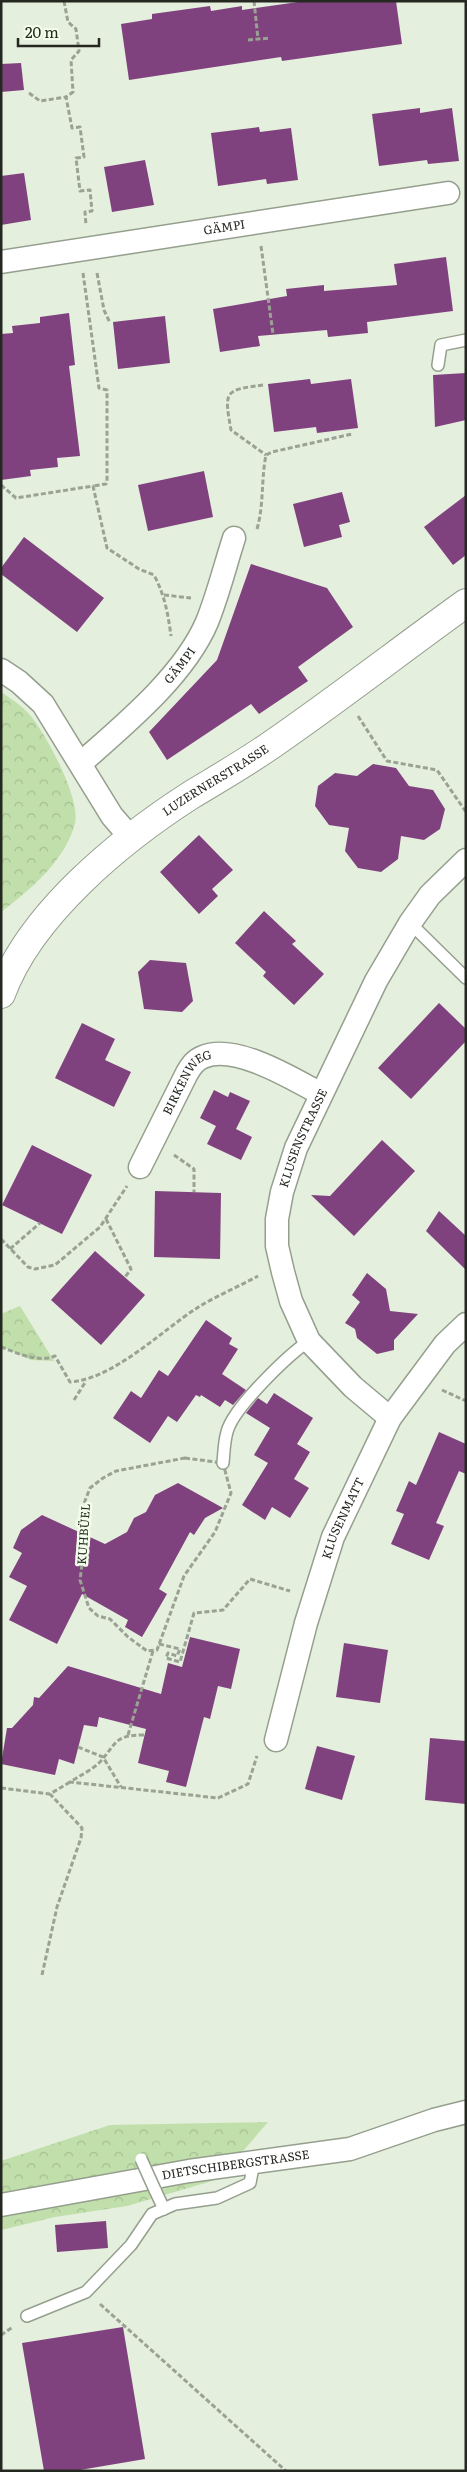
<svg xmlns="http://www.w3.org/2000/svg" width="467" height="2472" font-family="Literata,serif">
<defs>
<pattern id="forest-crowns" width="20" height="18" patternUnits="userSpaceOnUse" patternTransform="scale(1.25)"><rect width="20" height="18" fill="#c0dfaa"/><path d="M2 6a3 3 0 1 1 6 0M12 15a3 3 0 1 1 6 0" fill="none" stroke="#a5bf92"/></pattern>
</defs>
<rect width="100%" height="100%" fill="#e4efdd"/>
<g fill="url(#forest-crowns)">
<path d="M1,692C10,698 21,705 28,713C45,731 81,799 75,823C66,860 30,890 1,912Z"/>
<polygon points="20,1306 54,1361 31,1360 1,1346 1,1314"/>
<polygon points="268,2122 219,2179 127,2206 55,2217 1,2230 1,2161 110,2125"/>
</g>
<g fill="#80427e">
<polygon points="305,1 396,1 402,44 282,61 281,57 129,80 121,24 152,19 152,14 210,6 211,11 242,6 242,10"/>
<polygon points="21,63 24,90 1,92 1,64"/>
<polygon points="420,108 420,113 452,108 459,161 428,164 427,160 379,166 372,114"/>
<polygon points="259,127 260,132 291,128 298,180 267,184 266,179 218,186 211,133"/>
<polygon points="145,160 154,205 112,212 104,167"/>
<polygon points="24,173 31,220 1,225 1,176"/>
<polygon points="446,257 453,311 367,322 368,333 328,337 327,330 258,336 260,346 220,352 213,309 287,296 286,289 324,285 324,291 397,285 394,264"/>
<polygon points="69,313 75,365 69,366 80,456 57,458 58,467 30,470 31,476 1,480 1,334 13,333 12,326 40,323 40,317"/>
<polygon points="165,316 170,363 118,369 113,322"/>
<polygon points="466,373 466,420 435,427 433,375"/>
<polygon points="310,379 311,384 351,379 358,428 317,433 316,427 274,432 268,384"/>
<polygon points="204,471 213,517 148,531 138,485"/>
<polygon points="342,492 350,522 339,525 342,537 304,547 293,504"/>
<polygon points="466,495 466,555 453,565 424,527"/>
<polygon points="24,537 104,598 77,632 1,574 1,568"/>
<polygon points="251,564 327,588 353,627 298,667 308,681 259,714 251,704 167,760 149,732 217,660"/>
<polygon points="373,764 396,768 409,786 433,790 445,809 440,829 424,840 401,836 398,859 381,872 358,868 345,851 349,828 329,825 315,806 318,786 335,773 357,776"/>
<polygon points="199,835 233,870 212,889 218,896 199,914 160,872"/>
<polygon points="264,911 296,941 292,944 324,974 294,1005 263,976 266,972 235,943"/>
<polygon points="150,960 186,963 193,1001 182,1012 144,1009 138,972"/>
<polygon points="439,1003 466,1029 466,1041 411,1099 378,1068"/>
<polygon points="82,1023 115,1039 105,1060 131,1072 114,1107 55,1078"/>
<polygon points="214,1090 228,1097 230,1092 250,1101 236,1129 252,1137 241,1160 207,1144 216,1126 200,1118"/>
<polygon points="382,1140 415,1171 354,1236 311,1195 330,1196"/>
<polygon points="32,1145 92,1175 62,1234 2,1205"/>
<polygon points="155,1191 221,1193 220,1259 154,1257"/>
<polygon points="439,1211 466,1236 466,1270 426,1231"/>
<polygon points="95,1251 145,1295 101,1345 51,1300"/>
<polygon points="367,1273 386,1289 390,1311 418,1314 394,1340 394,1350 377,1354 357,1338 355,1329 345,1323 360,1302 352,1295"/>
<polygon points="206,1320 232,1338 229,1344 238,1349 222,1374 246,1390 233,1405 225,1400 220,1407 201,1395 200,1397 196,1395 177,1422 168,1416 150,1443 113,1418 131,1391 141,1398 159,1370 168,1376"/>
<polygon points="274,1393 313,1418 297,1444 310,1452 294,1479 309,1488 290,1518 272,1507 265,1520 242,1505 268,1463 254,1455 270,1428 246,1413 258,1398 267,1404"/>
<polygon points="439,1432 466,1444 466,1474 459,1471 447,1498 436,1523 444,1526 429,1560 391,1544 404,1514 396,1511 409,1481 416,1485"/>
<polygon points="178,1483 223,1508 205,1518 194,1535 190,1532 159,1589 167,1594 142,1637 125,1627 128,1620 82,1594 57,1644 9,1620 27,1586 9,1577 22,1553 13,1548 21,1530 42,1515 105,1544 127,1532 134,1518 146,1512 155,1495"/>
<polygon points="190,1637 240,1649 231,1689 218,1686 210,1719 204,1717 186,1787 166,1782 169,1771 138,1763 146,1729 99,1717 97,1727 84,1725 74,1764 59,1759 55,1775 1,1764 7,1728 12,1728 33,1705 34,1697 39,1698 68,1666 161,1694 168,1663 182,1667"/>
<polygon points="344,1643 388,1650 380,1703 336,1697"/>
<polygon points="430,1738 466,1741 466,1804 425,1800"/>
<polygon points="317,1746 355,1756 342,1800 305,1789"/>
<polygon points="106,2221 108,2248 57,2252 55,2225"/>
<polygon points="123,2327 145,2459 74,2471 44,2471 22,2343"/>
</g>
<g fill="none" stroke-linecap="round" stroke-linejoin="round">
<defs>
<g id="lane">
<polyline points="438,365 441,345 466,340"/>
<polyline points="410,923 466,978"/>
<path d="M223,1463C224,1453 224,1442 227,1432C233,1408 288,1355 309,1341"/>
<polyline points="155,2190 164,2209"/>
<polyline points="27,2316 86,2292 131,2245 152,2214 175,2204 217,2198 250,2183 254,2162"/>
</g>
<g id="street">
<path id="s1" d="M1,262L448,193"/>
<polyline points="1,670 19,682 43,704 112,816 131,838"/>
<path id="s2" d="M81,763C124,725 184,676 207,622C218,595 225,566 234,538"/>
<path id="s3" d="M140,1167L187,1073C191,1066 195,1060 203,1057C235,1043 293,1079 321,1094"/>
<path id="s4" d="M390,1418L353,1387L309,1341L291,1301L283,1272L277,1246V1219L282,1192L296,1148L376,981L410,923L430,895L466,860"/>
<path id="s5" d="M276,1740L306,1623L333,1537L390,1418L445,1344L466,1324"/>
<path id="s6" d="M1,2205L189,2171L350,2149L434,2120L466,2112"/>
</g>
<g id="secondary">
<path id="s7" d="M1,994C30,914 121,840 191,795C219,778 247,762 274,743C339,698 402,649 466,603"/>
</g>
</defs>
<use href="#lane" stroke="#959f8e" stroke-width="14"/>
<use href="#street" stroke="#959f8e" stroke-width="25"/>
<use href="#secondary" stroke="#959f8e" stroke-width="30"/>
<g stroke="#9aa294" stroke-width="3" stroke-dasharray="5 2.5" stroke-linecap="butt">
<polyline points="64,1 68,22 76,29 79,51 71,60 73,92 66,97 72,128 80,127 84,157 76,158 80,191 90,190 92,211 85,212 86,225"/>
<polyline points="254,1 258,39"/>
<polyline points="248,40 270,38"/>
<polyline points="29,93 40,101 66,97"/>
<polyline points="261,246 273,334"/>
<polyline points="83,273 99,388 107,390 107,481 106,484 93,486"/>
<polyline points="97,273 104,310 110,323"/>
<path d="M263,385C224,390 224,391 231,430L266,455"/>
<path d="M1,485L16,498L93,486L107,548L139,569L154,575C165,596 168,614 171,636"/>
<path d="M257,529C264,505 261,480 266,455L272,452L352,434"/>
<polyline points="164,595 191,598"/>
<polyline points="358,716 387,761 437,770 466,812"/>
<polyline points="174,1155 194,1169 194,1192"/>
<polyline points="106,1219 131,1269 125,1277"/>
<polyline points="1,1239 28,1267 35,1269 55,1265 100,1227 127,1186"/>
<polyline points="10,1249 40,1223"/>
<path d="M1,1347C18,1353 37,1363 55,1356L70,1382C114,1379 161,1331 197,1308C216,1296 238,1287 258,1276"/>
<polyline points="442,1390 466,1401"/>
<polyline points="74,1400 86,1381"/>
<polygon points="185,1458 223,1463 231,1493 215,1532 184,1576 157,1650 147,1651 128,1637 110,1619 98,1616 89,1608 80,1580 86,1532 83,1506 90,1488 103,1478 116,1471"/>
<polyline points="159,1644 180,1649 177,1656 168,1653 166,1658 180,1662 194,1613 223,1610 250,1579 290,1591"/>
<polyline points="128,1735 153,1651"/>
<path d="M144,1735C114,1735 117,1743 100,1762C92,1770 79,1776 70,1782L218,1798L248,1784L257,1756"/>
<polyline points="78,1747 103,1757 121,1787"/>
<polyline points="1,1788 50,1794 70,1782"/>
<polyline points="42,1975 57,1907 81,1838 82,1828 50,1794"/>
<polyline points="100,2304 286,2471"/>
<polyline points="1,2335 13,2327"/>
</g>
<use href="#lane" stroke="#fff" stroke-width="11"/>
<use href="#street" stroke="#fff" stroke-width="22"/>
<use href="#secondary" stroke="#fff" stroke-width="28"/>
<defs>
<polyline id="lane-bridge" points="141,2159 155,2190"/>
</defs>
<use href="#lane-bridge" stroke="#959f8e" stroke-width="14" stroke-linecap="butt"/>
<use href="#lane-bridge" stroke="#fff" stroke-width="11"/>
</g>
<g text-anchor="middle" stroke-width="5" stroke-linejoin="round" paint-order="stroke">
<g font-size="12" fill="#242821" stroke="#f2fdea">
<text dy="4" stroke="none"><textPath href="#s1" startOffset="226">GÄMPI</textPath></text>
<text dy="4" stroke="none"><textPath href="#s2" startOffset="139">GÄMPI</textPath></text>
<text dy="4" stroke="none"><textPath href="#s7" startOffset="308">LUZERNERSTRASSE</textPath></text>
<text dy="4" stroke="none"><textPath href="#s3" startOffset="98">BIRKENWEG</textPath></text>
<text dy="4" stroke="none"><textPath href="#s4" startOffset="325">KLUSENSTRASSE</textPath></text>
<text dy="4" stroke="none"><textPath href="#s5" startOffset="232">KLUSENMATT</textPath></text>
<text transform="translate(84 1534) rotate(-86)" y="4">KUHBÜEL</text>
<text dy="4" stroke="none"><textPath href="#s6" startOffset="238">DIETSCHIBERGSTRASSE</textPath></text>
</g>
</g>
<rect width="467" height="2472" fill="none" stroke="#242821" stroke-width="5"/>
<path d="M18 38v8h81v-8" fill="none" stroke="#242821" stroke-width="2.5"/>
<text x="25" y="38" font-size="15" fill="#242821" stroke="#f2fdea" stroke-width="4" paint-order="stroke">20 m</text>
</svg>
